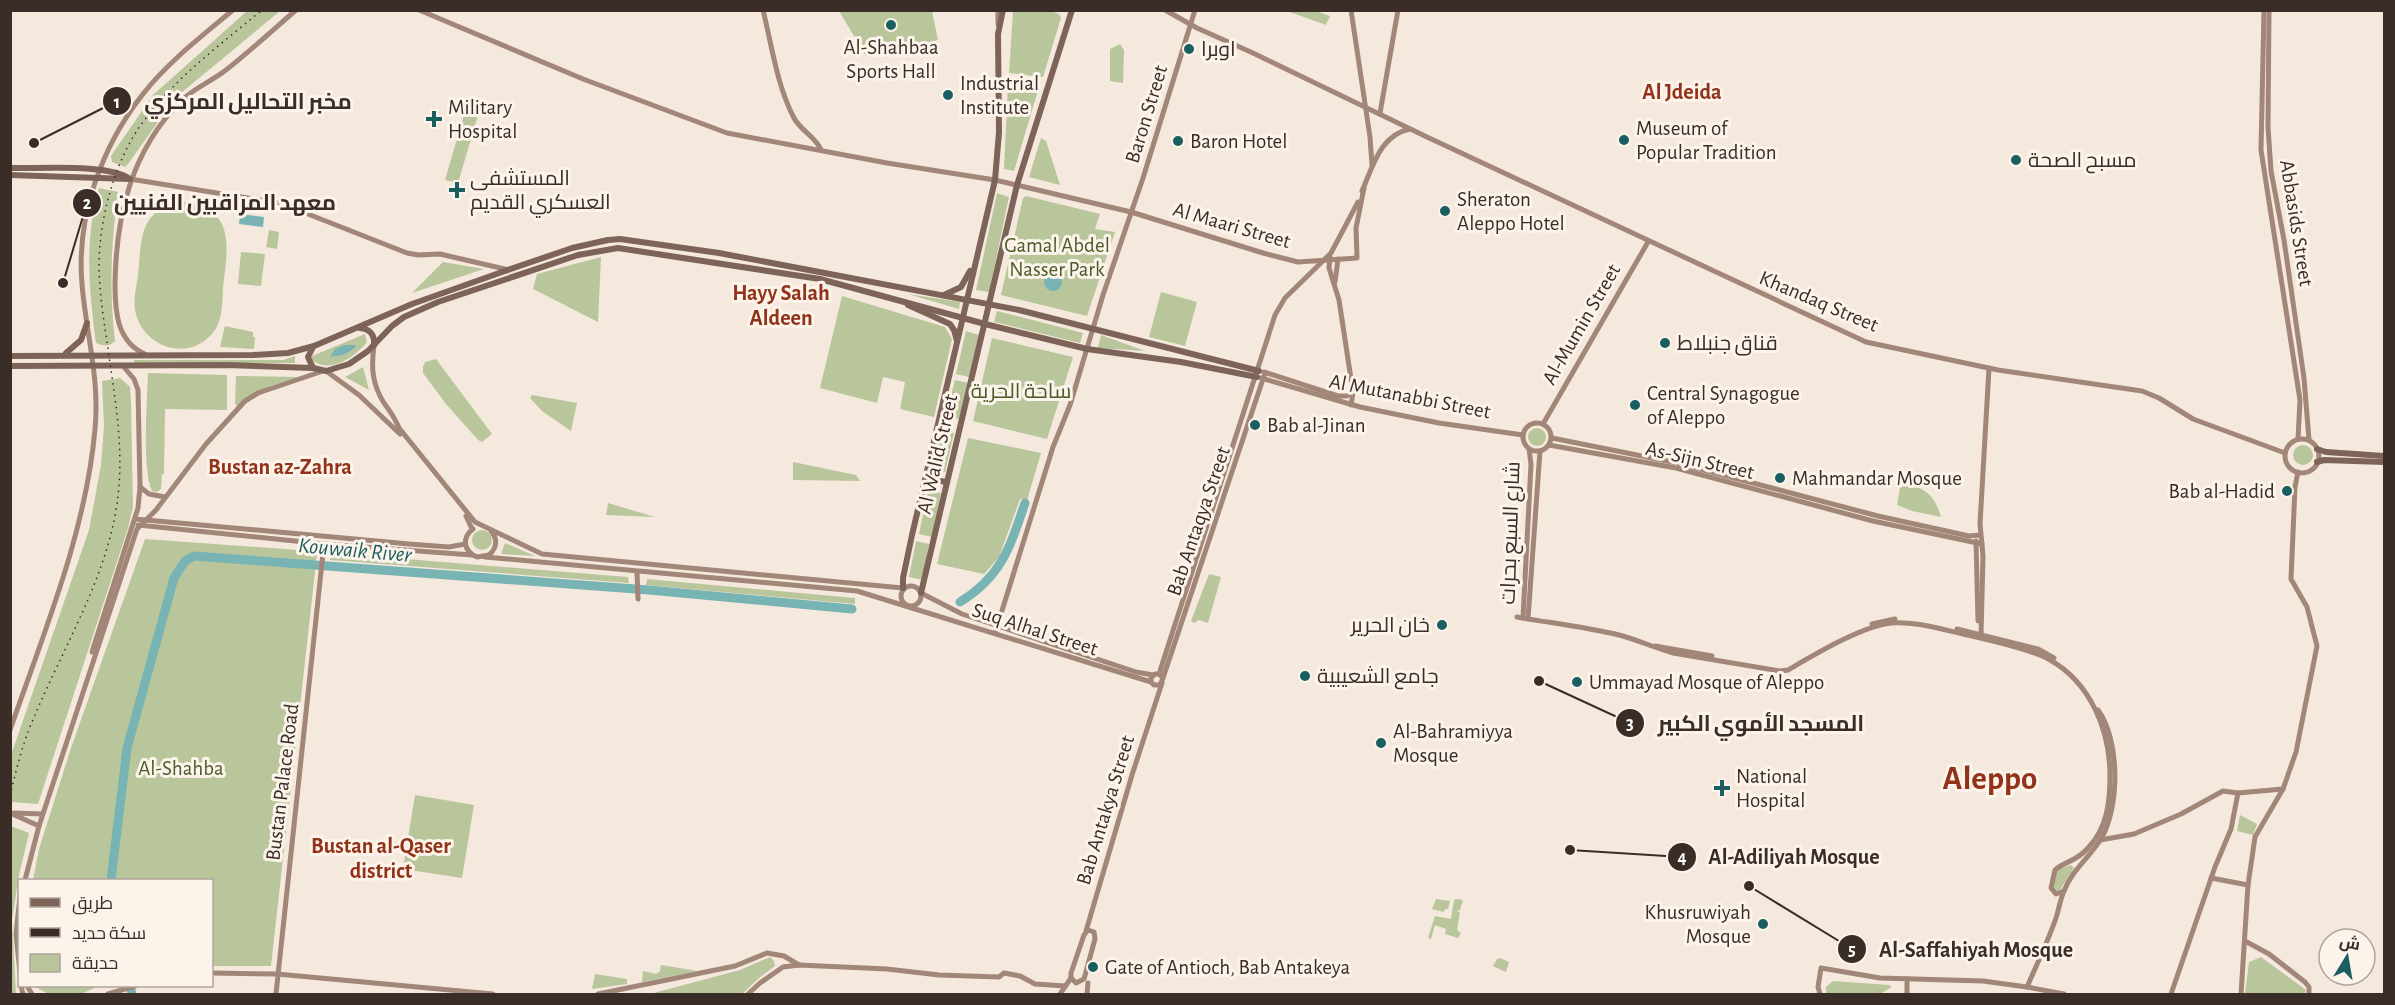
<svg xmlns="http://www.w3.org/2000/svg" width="2395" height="1005" font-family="'Alegreya Sans',Cairo,sans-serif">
<rect width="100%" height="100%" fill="#f5e9dd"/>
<g fill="#b9c69b">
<polygon points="247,11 280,11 175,98 128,164 125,167 112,162 111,156 153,95"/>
<polygon points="839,11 932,11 938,40 866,56"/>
<polygon points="1013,11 1051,11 1059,14 1061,18 1043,77 1009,73"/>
<polygon points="1287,11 1316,11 1330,16 1326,25"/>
<polygon points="1120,44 1124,50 1123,83 1110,81 1110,49"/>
<polygon points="1008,85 1039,87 1014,171 1004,169"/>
<polygon points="466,108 479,112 458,183 445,180"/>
<polygon points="1041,138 1046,141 1060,185 1029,177"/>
<path d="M99,188L118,192C111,243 109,290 115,341C109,347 104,346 96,343C89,292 84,239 99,188Z"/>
<polygon points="997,193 1009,197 989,292 976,290"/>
<polygon points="1026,196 1100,214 1095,229 1115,232 1087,316 1001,295 1023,198"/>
<path d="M182,201C236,209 228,245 223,288C222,304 223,323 211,335C185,363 141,345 135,310C133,299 137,285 138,274C142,236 139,211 182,201Z"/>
<polygon points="269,230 279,232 277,249 266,247"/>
<polygon points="241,252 265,254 261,286 238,284"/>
<polygon points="601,257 598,322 533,289 537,274"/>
<polygon points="443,262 484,269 412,293"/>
<polygon points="1161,292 1197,302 1185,346 1149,337"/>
<polygon points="908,294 960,302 959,309"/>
<polygon points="842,296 945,327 952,339 934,417 900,409 905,382 883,377 877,403 820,388"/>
<polygon points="997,311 1083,333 1080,343 994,322"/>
<polygon points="225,326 253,332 253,337 255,337 254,349 220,347"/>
<polygon points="966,331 979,335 969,377 956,374"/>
<path d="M365,334L367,342C356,356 330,375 312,360V356Z"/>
<polygon points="1101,335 1145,351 1098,348"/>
<polygon points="992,338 1073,357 1047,439 973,421"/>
<polygon points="295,356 295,363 134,363 134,360 283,360"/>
<polygon points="436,359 492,434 482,442 478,440 446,404 423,373 423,367 425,362"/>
<polygon points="363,367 369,390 345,377"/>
<path d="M148,373L227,375V410L165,409L164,474H162L161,489L157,492L152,491C142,471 147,400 148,373Z"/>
<polygon points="236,376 298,377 271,386 238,408 235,403"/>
<polygon points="120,378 130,387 131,401 133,507 128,528 38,804 11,802 11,755 89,530 101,465 104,426 102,381"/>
<polygon points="955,380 968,383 959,419 946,415"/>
<polygon points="532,395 577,403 571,431 542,411 530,398"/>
<circle cx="1537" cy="437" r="9"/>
<polygon points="941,430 954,433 945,472 932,469"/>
<polygon points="968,438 1041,453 1027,500 1020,499 999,557 984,574 937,564"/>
<circle cx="2303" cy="455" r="10"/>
<polygon points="793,462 856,475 860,481 793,480"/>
<path d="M1901,482C1924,488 1934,493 1941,517L1912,511L1897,505Z"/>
<polygon points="928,490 941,493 932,537 919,534"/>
<polygon points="608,503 655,517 606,515"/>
<circle cx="482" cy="540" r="10"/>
<polygon points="145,539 312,551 317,554 271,966 212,966 212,880 33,880 39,849 71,748"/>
<polygon points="916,541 929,544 922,580 909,577"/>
<polygon points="505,543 535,556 501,554"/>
<polygon points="333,553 628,577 629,583 330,560 330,556"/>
<polygon points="1209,574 1221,577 1208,623 1199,620 1194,623 1191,621"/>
<polygon points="647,579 855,598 855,604 646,585"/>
<polygon points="415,795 474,805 462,878 403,869"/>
<polygon points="2240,815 2257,824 2253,835 2237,831"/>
<polygon points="11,826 29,833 19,875 12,920 16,994 10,994"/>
<polygon points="2071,865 2074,868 2060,890 2056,891 2053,886 2057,870"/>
<polygon points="1436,899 1450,901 1448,909 1445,909 1444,912 1432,909"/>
<polygon points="1458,899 1463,900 1460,910 1456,911 1460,912 1457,930 1461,933 1458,938 1445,934 1446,929 1435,925 1431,939 1428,938 1435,916 1451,919 1454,900"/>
<polygon points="770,957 774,961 775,966 759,978 742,994 650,994 740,970"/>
<polygon points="2261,957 2306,990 2304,994 2245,994 2249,962"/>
<polygon points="1500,958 1509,962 1506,972 1493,966 1497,959"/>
<polygon points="661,965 698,971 642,982 643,971 656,974 660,971"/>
<polygon points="595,974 627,979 627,984 592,989"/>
<polygon points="1833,981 1889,985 1892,987 1880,994 1826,994 1826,987"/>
<polygon points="34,986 99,986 81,994 48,994"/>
</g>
<g fill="#79b4b5">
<polygon points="240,214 264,217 263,227 239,224"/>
<circle cx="1053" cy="282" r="9"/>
<path d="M345,345H355L356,347C344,356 343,355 330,357L335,349Z"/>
</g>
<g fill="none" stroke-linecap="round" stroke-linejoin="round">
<g stroke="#79b4b5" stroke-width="9">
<path d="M960,602C1002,576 1010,547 1025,503"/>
<polyline points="111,880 127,748 174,578 185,561 194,556 649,590 852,609"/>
<polyline points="130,986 132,994"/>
</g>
<g stroke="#a28678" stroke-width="5">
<polyline points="419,10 583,79 727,133 887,163 995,180 1131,212 1263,253 1298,262 1357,258 1356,228 1364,188"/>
<path d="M763,10C772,46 777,86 794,118C801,131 816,137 821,150"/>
<polyline points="998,10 998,24"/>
<polyline points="1165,10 1197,28 1253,53 1427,137 1866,342 1998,370 2142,391 2159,398 2193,419 2285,453"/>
<polyline points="1351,10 1370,137 1372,165"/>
<polyline points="2264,10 2261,150 2300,400 2298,439"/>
<polyline points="2269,10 2268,127 2271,171 2284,240 2304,378 2309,440"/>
<polyline points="1380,113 1398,10"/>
<polyline points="130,179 280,203 407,253 418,255 440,254 509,270"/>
<path d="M1362,191C1373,166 1380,135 1410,129"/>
<polyline points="1330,257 1329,268 1339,300 1353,392 1351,405"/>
<polyline points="1335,282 1338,259"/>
<path d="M374,346C371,367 372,384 384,403C390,411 395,418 399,428L475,522L542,554L903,588"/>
<path d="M145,354C117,342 115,312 115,284C116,216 131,151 181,101C194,88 212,81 226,70C250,51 273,30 296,10"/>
<polyline points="326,371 359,395 400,434"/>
<polyline points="1264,372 1338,396 1347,396 1353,392"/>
<polyline points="1261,378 1360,407 1439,423 1523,435"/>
<circle cx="1537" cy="437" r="14"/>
<polyline points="1543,424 1648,242"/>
<polyline points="1552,438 1677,463 1878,516 1969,536 1980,535"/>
<circle cx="2302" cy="456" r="17"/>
<polyline points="1549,445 1676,468 1873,521 1982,544"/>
<polyline points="140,487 149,494 165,497"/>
<polyline points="466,516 472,529"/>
<polyline points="135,519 409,544 449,547 465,544"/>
<polyline points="138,525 324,544 472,555"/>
<path d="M473,529C461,538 464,552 477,557L489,555C497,548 498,539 491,531"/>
<polyline points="1976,541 1978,621"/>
<polyline points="485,557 857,591 1151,682 1154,685 1160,685 1163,678 1159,674 1155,674 1151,678 1151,682"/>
<polyline points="637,572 638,599"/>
<circle cx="911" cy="596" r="10"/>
<polyline points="921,593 962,614 1136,672 1153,675"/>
<path d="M1517,617C1551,623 1586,627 1619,635C1638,640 1655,648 1673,653L1780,671L1788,670C1814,655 1862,626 1891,623C1915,621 1940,629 1963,634C1985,639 2032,649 2050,660C2091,683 2110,731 2110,776C2110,802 2107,828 2088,848C2076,862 2065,861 2055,870L2051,888L2056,894L2064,891"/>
<polyline points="1523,618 1531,464 1529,449"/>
<polyline points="1528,619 1540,451"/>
<polyline points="1872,624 1895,619"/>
<polyline points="1957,629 2038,649 2054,658"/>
<polyline points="995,633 1053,447 1070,405 1103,295 1143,178 1195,10"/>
<polyline points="1981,636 1983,556 1980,524 1989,368"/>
<polyline points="1655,646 1712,656"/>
<polyline points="92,652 138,508 140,487 138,390 134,379 123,366"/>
<polyline points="1159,674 1275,315 1285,298 1331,253 1358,202"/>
<polyline points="1163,678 1265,373"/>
<path d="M10,730C44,632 86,532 95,429C100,379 86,333 82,284C76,216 102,146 143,94C168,62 202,36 233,10"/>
<polyline points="10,813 39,826"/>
<polyline points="14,813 42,814"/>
<polyline points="2100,840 2134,834 2181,814 2223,791 2238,793 2283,789"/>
<polyline points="2211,878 2248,885"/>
<polyline points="25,880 39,826 137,529 156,510 206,444 245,401 258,393 323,371"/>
<polyline points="20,896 16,934 20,973"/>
<polygon points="1088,930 1094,932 1095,939 1084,979 1076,983 1071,978 1071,973 1084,935"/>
<polyline points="1086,931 1132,775 1162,683"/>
<polyline points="2245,941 2269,954 2305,982 2309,987 2309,994"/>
<polyline points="212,973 277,974 493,994"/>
<polyline points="21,986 23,994"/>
<polyline points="27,986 32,994"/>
<path d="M2027,987C2037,964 2048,941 2056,918C2059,909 2060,900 2064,891C2072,870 2089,858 2101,839C2120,807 2120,740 2098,710"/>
<polyline points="108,994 135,986"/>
<polyline points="276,994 324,544"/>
<polyline points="598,994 735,966 767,953 784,956 799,965"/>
<polyline points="748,994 760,983 783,967 799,965 887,969 939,975 999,977 1004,973 1020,976 1035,984 1065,986"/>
<polyline points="1060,994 1071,978"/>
<polyline points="1087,994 1088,983"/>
<polyline points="1820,994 1818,987 1821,968 1880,978 1983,981 2027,987 2064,994"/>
<polyline points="1907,994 1907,979"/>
<polyline points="2171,994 2215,867 2231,829 2238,793"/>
<polyline points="2241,994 2248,885 2255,837 2283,789 2296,752 2317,646 2307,607 2291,579 2295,487 2298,472"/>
</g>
<g stroke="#7e6358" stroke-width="6">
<path d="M10,168C38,169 110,163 130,179"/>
<polyline points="10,175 130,179"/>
<polyline points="944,295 961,287 970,271"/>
<polyline points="908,305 950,324 954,330 957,341"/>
<path d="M360,328C370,329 375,335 374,345"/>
<polyline points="66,353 81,340 87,323"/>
<polyline points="10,356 253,355 288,353 314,346 412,304 502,272 572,248 608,240 620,239 719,253 1019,310 1259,371"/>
<polyline points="10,366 227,365 313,368 326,371 349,364 368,351 392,326 404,317 438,302 578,255 618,248 820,279 985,324 1087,349 1181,362 1257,377"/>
<polyline points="313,368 308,357 313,347"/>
<polyline points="2317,449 2326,452 2384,456"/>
<polyline points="2317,462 2324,460 2384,462"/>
<polyline points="926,479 947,482"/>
<polyline points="903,588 903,578 912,535 995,180 999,132 998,34 1003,10"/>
<polyline points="921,593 1017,185 1072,10"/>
</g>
<path stroke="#3a2d28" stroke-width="1.5" stroke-dasharray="1.5 4.5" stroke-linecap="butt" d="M10,796C16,770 22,746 32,722C60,654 101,588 115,516C126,457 116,407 108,349C104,321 99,292 99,263C100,216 115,160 143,122C175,78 220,45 262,10"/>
</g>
<g fill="#195e60" stroke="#fcf3ea" stroke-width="2">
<circle cx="891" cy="25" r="6"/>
<circle cx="1189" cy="49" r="6"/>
<circle cx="948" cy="95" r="6"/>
<path d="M431 110h6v6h6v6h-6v6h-6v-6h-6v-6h6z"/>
<circle cx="1624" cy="140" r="6"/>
<circle cx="1178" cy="141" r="6"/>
<circle cx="2016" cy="160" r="6"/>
<path d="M454 181h6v6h6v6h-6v6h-6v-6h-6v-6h6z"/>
<circle cx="1445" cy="211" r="6"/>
<circle cx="1665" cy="343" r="6"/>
<circle cx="1635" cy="405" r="6"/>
<circle cx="1255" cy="425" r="6"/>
<circle cx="1780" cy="478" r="6"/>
<circle cx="2287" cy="491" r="6"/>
<circle cx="1442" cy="625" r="6"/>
<circle cx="1305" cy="676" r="6"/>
<circle cx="1577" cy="682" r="6"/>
<circle cx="1381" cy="743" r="6"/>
<path d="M1719 779h6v6h6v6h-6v6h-6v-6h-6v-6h6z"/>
<circle cx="1763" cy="924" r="6"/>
<circle cx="1093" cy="967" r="6"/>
</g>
<g text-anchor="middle" stroke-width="6" stroke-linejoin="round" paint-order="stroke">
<g font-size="21" fill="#3a2d28" stroke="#fcf3ea" text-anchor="start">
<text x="891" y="54" text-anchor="middle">Al-Shahbaa<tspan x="891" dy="24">Sports Hall</tspan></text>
<text x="1201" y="56">اوبرا</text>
<text x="960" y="90">Industrial<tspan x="960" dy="24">Institute</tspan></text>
<text x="448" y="114">Military<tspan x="448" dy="24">Hospital</tspan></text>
<text x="1636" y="135">Museum of<tspan x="1636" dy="24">Popular Tradition</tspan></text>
<text x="1190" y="148">Baron Hotel</text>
<text x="2028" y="167">مسبح الصحة</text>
<text x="470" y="185">المستشفى<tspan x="470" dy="24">العسكري القديم</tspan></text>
<text x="1457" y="206">Sheraton<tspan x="1457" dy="24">Aleppo Hotel</tspan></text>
<text x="1677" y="350">قناق جنبلاط</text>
<text x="1647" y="400">Central Synagogue<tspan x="1647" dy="24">of Aleppo</tspan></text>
<text x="1267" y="432">Bab al-Jinan</text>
<text x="1792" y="485">Mahmandar Mosque</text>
<text x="2275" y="498" text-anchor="end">Bab al-Hadid</text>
<text x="1430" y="632" text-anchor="end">خان الحرير</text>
<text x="1317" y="683">جامع الشعيبية</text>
<text x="1589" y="689">Ummayad Mosque of Aleppo</text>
<text x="1393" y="738">Al-Bahramiyya<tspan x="1393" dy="24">Mosque</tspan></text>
<text x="1736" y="783">National<tspan x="1736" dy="24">Hospital</tspan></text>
<text x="1751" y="919" text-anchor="end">Khusruwiyah<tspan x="1751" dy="24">Mosque</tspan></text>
<text x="1105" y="974">Gate of Antioch, Bab Antakeya</text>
</g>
<g font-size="21" fill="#3a2d28" stroke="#fcf3ea">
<text transform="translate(1146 114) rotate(-73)" y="7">Baron Street</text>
<text transform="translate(2297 223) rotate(81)" y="7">Abbasids Street</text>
<text transform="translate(1232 225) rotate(16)" y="7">Al Maari Street</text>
<text transform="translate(1819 301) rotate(23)" y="7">Khandaq Street</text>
<text transform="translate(1581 324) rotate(-60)" y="7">Al-Mumin Street</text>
<text transform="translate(1410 396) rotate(11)" y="7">Al Mutanabbi Street</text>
<text transform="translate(937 454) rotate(-77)" y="7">Al Walid Street</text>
<text transform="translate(1700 460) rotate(13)" y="7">As-Sijn Street</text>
<text transform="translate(1198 521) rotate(-71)" y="7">Bab Antaqya Street</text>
<text transform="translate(1510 533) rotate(-88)" y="7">شارع السبع بحرات</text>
<text transform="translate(1035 629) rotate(18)" y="7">Suq Alhal Street</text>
<text transform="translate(282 782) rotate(-83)" y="7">Bustan Palace Road</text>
<text transform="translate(1105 810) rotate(-73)" y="7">Bab Antakya Street</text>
</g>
<g font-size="21" fill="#4b5b2a" stroke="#fcf3ea">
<text x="1057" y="252">Gamal Abdel<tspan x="1057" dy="24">Nasser Park</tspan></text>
<text x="1021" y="398">ساحة الحرية</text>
<text x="181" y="775">Al-Shahba</text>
</g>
<g font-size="22" font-weight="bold" fill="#913219" stroke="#fcf3ea">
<text x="1682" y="99">Al Jdeida</text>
<text x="781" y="300">Hayy Salah<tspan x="781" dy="25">Aldeen</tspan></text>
<text x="280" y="474">Bustan az-Zahra</text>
<text x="381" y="853">Bustan al-Qaser<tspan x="381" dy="25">district</tspan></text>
</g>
<g font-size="22" font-style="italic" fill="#195e60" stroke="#fcf3ea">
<text transform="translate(355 549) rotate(5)" y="8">Kouwaik River</text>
</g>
<g font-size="33" font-weight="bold" fill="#913219" stroke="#fcf3ea">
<text x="1990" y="789">Aleppo</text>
</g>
</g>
<path fill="none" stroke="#3a2d28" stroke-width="2" d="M34 143L117 101M63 283L87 203M1539 681L1630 723M1570 850L1682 857M1749 886L1852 949"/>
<g fill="#3a2d28" stroke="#fcf3ea" stroke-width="2">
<circle cx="34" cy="143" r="6"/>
<circle cx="63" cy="283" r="6"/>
<circle cx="1539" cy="681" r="6"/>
<circle cx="1570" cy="850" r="6"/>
<circle cx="1749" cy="886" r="6"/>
<circle cx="117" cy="101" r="15"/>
<circle cx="87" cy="203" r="15"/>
<circle cx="1630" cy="723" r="15"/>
<circle cx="1682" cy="857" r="15"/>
<circle cx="1852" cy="949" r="15"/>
</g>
<g font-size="18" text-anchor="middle" font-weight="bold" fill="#fff">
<text x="117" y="108">1</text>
<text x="87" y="209">2</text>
<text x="1630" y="729">3</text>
<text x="1682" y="863">4</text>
<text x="1852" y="955">5</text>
</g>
<g font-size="22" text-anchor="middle" font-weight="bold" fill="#3a2d28" stroke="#fcf3ea" stroke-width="6" stroke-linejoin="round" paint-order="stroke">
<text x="248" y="109">مخبر التحاليل المركزي</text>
<text x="225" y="210">معهد المراقبين الفنيين</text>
<text x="1761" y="731">المسجد الأموي الكبير</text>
<text x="1794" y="864">Al-Adiliyah Mosque</text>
<text x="1976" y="957">Al-Saffahiyah Mosque</text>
</g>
<rect width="2395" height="1005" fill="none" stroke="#3a2d28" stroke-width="24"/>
<rect x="18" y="879" width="195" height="108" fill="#fcf3ea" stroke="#aea49c" stroke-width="1.5"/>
<rect x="30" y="898" width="30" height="9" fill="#7e6358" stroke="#aea49c" stroke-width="1.5"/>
<text x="72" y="909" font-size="18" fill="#3a2d28">طريق</text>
<rect x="30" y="928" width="30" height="9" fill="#3a2d28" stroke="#aea49c" stroke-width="1.5"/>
<text x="72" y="939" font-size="18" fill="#3a2d28">سكة حديد</text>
<rect x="30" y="954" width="30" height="18" fill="#b9c69b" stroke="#aea49c" stroke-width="1.5"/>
<text x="72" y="969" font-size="18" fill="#3a2d28">حديقة</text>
<g transform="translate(2347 957) rotate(11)"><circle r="28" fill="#fcf3ea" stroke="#aea49c" stroke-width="1.5"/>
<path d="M0-4.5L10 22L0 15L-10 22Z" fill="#195e60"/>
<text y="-9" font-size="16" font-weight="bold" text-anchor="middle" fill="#3a2d28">ش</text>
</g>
</svg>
